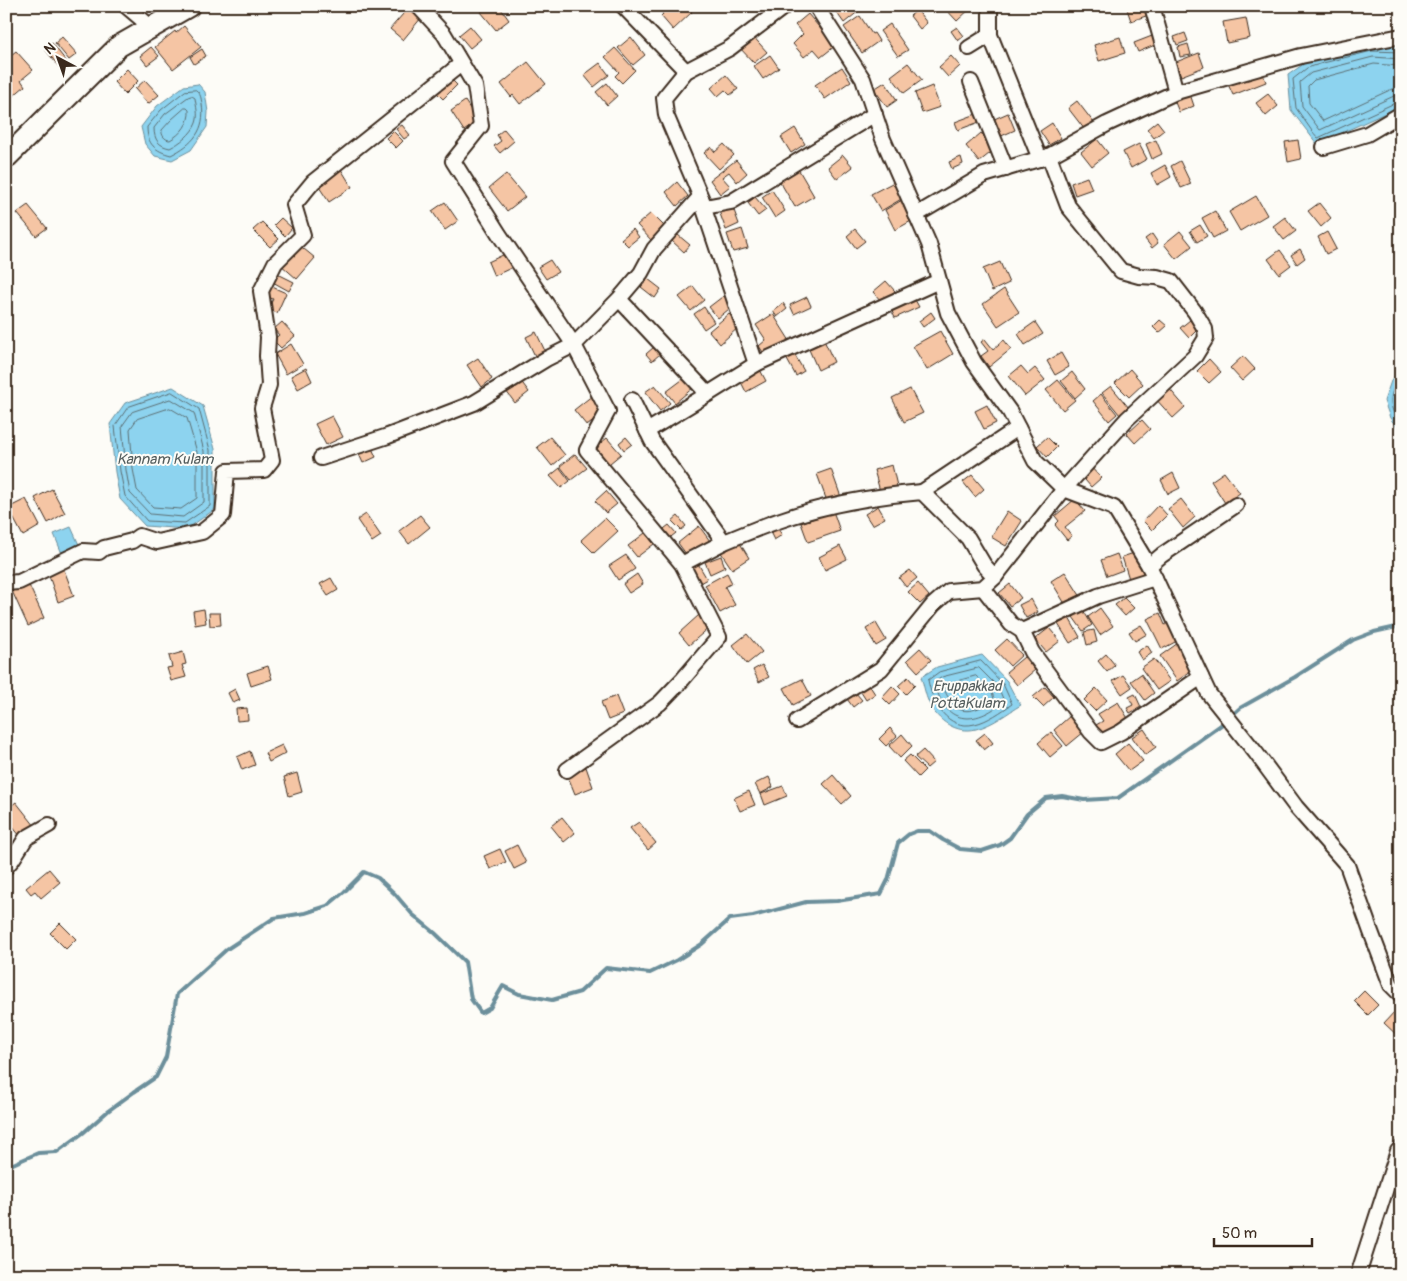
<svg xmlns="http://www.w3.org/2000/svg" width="1407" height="1281" font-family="Pangolin,sans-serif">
<rect width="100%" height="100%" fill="#fdfcf7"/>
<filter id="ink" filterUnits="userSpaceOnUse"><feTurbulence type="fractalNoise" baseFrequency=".02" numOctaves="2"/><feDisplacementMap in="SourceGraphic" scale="10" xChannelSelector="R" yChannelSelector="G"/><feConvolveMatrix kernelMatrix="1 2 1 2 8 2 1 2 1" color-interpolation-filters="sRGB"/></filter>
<g filter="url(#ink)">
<g fill="#8dd3ef" stroke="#6c8f9b">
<polygon points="1372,46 1401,47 1401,106 1317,144 1291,110 1288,75 1305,63"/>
<polygon points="198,84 205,92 208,112 207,127 191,150 172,160 155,156 145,144 141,127 157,106 184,86"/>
<polygon points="1401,369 1401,433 1390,418 1384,401 1391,381"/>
<polygon points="173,387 203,406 215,449 215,509 187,529 145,526 120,499 115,472 110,424 125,403"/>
<polygon points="71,527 81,549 63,556 54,534"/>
<path d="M982,655L1007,681L1017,700L1021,705C1007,713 993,725 976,729C957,734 937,721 929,703C925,695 924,685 921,677L937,667Z"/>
</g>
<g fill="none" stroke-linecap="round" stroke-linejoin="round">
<g stroke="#5c6e72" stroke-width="1">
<polyline points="1401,52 1372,51 1323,63 1307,68 1293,79 1296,108 1312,131 1318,138 1397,102 1401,102"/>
<polyline points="1401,59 1373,57 1311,73 1300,82 1302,106 1320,130 1394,96 1401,95"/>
<polyline points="1401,66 1374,64 1314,80 1308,86 1309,103 1323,121 1392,89 1401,88"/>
<path d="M196,90C201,94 201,98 202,104C206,130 193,144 171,155C155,151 147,144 147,127L161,110L185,91Z"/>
<path d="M192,96L195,98C196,106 199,115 196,123C192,134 180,143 170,148C159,146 154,140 154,128L165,114L188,97Z"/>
<path d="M185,108H187L189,110C190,123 181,134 170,140C165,140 161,135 162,130L171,120Z"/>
<path d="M1401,376C1388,394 1387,407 1401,424"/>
<polygon points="172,392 199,409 210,450 210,506 185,523 147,521 125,496 120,471 115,426 128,407"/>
<polygon points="171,399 194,413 204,451 204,502 183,517 150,514 130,493 126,470 122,426 132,412"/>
<polygon points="170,408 187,418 197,452 197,498 181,509 153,507 137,490 133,469 130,429 137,419"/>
<path d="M981,661L1003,684L1012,704C1002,711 988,721 975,724C947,731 932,702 928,680L939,672Z"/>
<path d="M979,668L998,687L1004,701C975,727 943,725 935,682L942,677Z"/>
<path d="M976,676L992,692L994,699C982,708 963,718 952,703C948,697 944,692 944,685Z"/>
</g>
<polyline stroke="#6c8f9b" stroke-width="4" points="6,1167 38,1153 57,1152 83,1133 108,1111 134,1092 156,1077 166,1057 177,994 227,949 274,918 305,913 327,906 344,892 364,872 378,878 395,894 412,914 435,933 465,962 471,999 481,1013 490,1008 503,986 519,994 552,1000 580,992 606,968 650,973 677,960 702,944 730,919 753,916 806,902 837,901 881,894 888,880 898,843 909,834 917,831 930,831 943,840 960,849 982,851 1000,845 1010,838 1027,814 1046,798 1062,796 1084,800 1118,798 1221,725 1240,708 1295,677 1353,640 1374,632 1401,626"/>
</g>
<g fill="#f5c5a4" stroke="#3b2a1e">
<polygon points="410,6 419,6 426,12 403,40 390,29"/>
<polygon points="488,6 499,6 509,20 496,30 481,12"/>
<polygon points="656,6 687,6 692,12 673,30 661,16 663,14"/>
<polygon points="838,6 857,6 860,10 844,23 834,9"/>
<polygon points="943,6 973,6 957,21"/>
<polygon points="1126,6 1146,6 1149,15 1131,21"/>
<polygon points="917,10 927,23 920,29 910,16"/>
<polygon points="808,14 835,46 821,57 814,49 804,57 793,44 803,34 795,25"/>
<polygon points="860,16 872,34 874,33 879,41 862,53 844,27"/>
<polygon points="1246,18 1250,38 1227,43 1223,22"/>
<polygon points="890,24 908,50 898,56 880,31"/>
<polygon points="184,26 201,47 173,69 155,47 175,31 176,33"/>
<polygon points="470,26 481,39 470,48 459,35"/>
<polygon points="957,27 964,36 958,41 951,31"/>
<polygon points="1185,33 1188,41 1177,45 1174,37"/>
<polygon points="751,34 767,52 754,63 738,46"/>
<polygon points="1152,36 1155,45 1138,52 1134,43"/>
<polygon points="62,37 77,54 69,60 55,43"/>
<polygon points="631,37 645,55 633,65 618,48"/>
<polygon points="1120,37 1125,53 1099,61 1094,45"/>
<polygon points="52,43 66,61 59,67 45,49"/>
<polygon points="1188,44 1191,55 1180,57 1178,47"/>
<polygon points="151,47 159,56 147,65 140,56"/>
<polygon points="615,48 635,70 622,83 615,76 619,72 605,57"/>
<polygon points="202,49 206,56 194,64 190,57"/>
<polygon points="16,51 33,70 21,80 25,86 6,102 6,59"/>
<polygon points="1199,53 1204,67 1181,76 1176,62"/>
<polygon points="770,55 779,68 763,79 754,66"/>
<polygon points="951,56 960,66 948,77 939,67"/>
<polygon points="528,62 546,84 520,104 513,95 511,97 501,84"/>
<polygon points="600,63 609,75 594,87 584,75"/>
<polygon points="908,63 922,80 904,93 891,76"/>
<polygon points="842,67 851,81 825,99 815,85"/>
<polygon points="127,69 138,81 125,94 114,82"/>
<polygon points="1261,69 1266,82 1233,95 1227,82"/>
<polygon points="447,75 457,85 443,99 433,89"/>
<polygon points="726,75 738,89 730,95 725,90 718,96 711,88"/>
<polygon points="145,80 159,95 148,104 135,89"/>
<polygon points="885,82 897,100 887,107 874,89"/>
<polygon points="607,83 617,96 607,105 596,92"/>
<polygon points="932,86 940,107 922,113 915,93"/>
<polygon points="1190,94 1194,106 1179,112 1174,100"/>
<polygon points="1268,94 1278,106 1266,116 1256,103"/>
<polygon points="465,101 478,121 464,131 451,111"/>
<polygon points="1077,101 1094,123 1085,130 1068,108"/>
<polygon points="979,113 982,121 958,130 955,122"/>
<polygon points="1008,113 1015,130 999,137 992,120"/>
<polygon points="1157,121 1164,130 1154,138 1147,129"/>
<polygon points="1052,123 1061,138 1049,145 1040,131"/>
<polygon points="402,125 410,135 404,139 396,129"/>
<polygon points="795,128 805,144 791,153 781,137"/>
<polygon points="504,129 514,141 500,153 494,146 501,141 497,135"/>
<polygon points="393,131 403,141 396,148 386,138"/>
<polygon points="981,133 995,149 979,162 966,146"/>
<polygon points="1097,139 1108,153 1092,166 1081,152"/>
<polygon points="1156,140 1162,154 1152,159 1146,144"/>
<polygon points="1298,140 1301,159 1288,162 1285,142"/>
<polygon points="724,144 734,155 719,169 704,153 711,147 715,152"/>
<polygon points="1139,144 1147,159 1131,168 1123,152"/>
<polygon points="843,155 853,167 837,179 828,167"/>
<polygon points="961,157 963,164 952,169 949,162"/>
<polygon points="736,160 747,173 737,182 729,172 722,177 730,186 720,194 710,180"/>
<polygon points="793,160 814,196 795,207 779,180"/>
<polygon points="1180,161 1191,184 1181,188 1171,166"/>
<polygon points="1165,165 1171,177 1157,185 1151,173"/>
<polygon points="339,166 352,187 329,202 315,181"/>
<polygon points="506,174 525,197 507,211 489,188"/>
<polygon points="1087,177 1092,189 1075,195 1071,183"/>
<polygon points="677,182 688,196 677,206 666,192"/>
<polygon points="894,182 903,198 881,211 871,194"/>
<polygon points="772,190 785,211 775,218 762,197"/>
<polygon points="1256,196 1267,215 1240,231 1229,212"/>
<polygon points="755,197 766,210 758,216 748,203"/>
<polygon points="902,200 913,220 895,230 885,210"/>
<polygon points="445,202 458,221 445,230 432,211"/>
<polygon points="1319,203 1331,218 1321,227 1308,211"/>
<polygon points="28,205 47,228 36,236 17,213"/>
<polygon points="732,205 739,224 726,230 719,211"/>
<polygon points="1215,211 1226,231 1213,238 1202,218"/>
<polygon points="651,213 666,228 652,241 637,225"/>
<polygon points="1285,217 1296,231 1284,240 1273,226"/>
<polygon points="281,218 292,228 285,236 274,225"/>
<polygon points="262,222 279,239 270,247 253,230"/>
<polygon points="1200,225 1207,236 1197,242 1190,231"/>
<polygon points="633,229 639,237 628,246 621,239"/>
<polygon points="742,229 748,248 733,252 727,234"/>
<polygon points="855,229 865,241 856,248 847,236"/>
<polygon points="1180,231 1192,246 1176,259 1164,244"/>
<polygon points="1327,232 1336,249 1326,254 1318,237"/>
<polygon points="1152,234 1158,243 1152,248 1145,239"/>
<polygon points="678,235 690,245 684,252 672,241"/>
<polygon points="298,244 315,258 297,279 280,264"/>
<polygon points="1300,249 1305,258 1297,264 1291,255"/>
<polygon points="1280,250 1291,265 1279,274 1268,259"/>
<polygon points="505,254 511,268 494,276 488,262"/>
<polygon points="550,260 558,272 546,279 538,267"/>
<polygon points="1000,262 1009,283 992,291 983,269"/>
<polygon points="276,273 294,282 289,291 271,281"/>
<polygon points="648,279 661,289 655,298 641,287"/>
<polygon points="886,281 895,291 882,302 873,292"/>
<polygon points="270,286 286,293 277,313 268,309 273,299 265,296"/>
<polygon points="693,286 704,300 691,311 679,297"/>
<polygon points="1004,289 1019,312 998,326 983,304"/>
<polygon points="726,294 734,305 718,318 709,307"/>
<polygon points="913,296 919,307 895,318 890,307"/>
<polygon points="807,297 811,306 794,314 790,305"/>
<polygon points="783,303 787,309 777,317 773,311"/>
<polygon points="704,307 714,322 704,329 694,314"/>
<polygon points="931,312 935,318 923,327 919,321"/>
<polygon points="729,314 740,326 720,344 709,331"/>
<polygon points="773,314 790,341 766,357 759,346 766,340 756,325"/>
<polygon points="1160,320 1167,326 1159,333 1153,327"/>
<polygon points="1190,320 1198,329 1189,338 1180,328"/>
<polygon points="282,322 295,336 281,348 273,340 279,335 274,329"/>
<polygon points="1035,322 1043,334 1025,345 1018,334"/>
<polygon points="940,331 953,354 927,370 913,346"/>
<polygon points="536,332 545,351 535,356 526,337"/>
<polygon points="823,338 834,362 818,370 807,345"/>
<polygon points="985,339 993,349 1004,340 1011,349 989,367 981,356 988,351 981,342"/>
<polygon points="291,344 303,364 286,374 275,354"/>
<polygon points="654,347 660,354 652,361 646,354"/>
<polygon points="793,352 804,371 796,376 785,356"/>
<polygon points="1061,353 1069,367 1055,375 1047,361"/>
<polygon points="1243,356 1255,369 1242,381 1230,368"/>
<polygon points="478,358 492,379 482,387 467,365"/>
<polygon points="1209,359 1221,372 1209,383 1197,371"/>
<polygon points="758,366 766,381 746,392 738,376"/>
<polygon points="1021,366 1028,374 1035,368 1045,380 1025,396 1009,376"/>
<polygon points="306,368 312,381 298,389 291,376"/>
<polygon points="1130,369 1143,384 1129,397 1115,383"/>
<polygon points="1072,372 1085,389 1075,398 1061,381"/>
<polygon points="686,377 694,387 675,403 666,392"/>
<polygon points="520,380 529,392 515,403 506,391"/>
<polygon points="1058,380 1075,400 1063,410 1046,390"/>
<polygon points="655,385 670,403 660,411 645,392"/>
<polygon points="1111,386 1129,408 1120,415 1102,393"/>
<polygon points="1167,386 1185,407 1173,418 1154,397"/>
<polygon points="910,389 923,413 904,422 892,398"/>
<polygon points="1101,394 1117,414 1109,421 1093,401"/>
<polygon points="593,395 606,411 587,426 574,410"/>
<polygon points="987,405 996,423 984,429 975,411"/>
<polygon points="332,416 343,437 326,445 315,424"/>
<polygon points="1142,420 1150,429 1135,443 1127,434"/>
<polygon points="366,435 376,457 363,463 353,441"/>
<polygon points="550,437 565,455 552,466 537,447"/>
<polygon points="626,437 632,444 624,450 619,443"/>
<polygon points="1047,437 1057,447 1047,457 1037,446"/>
<polygon points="607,438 621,454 604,468 591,451"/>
<polygon points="575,454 587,468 571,480 560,466"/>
<polygon points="1088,464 1101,478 1091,487 1079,473"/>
<polygon points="892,465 897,486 880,491 874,470"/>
<polygon points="560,468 570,481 561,488 550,476"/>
<polygon points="831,469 842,500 828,504 817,474"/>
<polygon points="1224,472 1240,493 1225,503 1211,481"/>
<polygon points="1173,473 1180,488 1168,494 1161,480"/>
<polygon points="972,475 984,489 975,497 963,482"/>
<polygon points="52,489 65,513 48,523 35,498"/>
<polygon points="606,491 617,504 606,513 595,501"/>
<polygon points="26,499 40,526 23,536 8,508"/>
<polygon points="1075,499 1085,511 1065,527 1072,536 1067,540 1055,525 1059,521 1055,516"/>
<polygon points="1181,499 1195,517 1183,528 1168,509"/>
<polygon points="1158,505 1167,515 1152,530 1143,521"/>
<polygon points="878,506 885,518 872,525 865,514"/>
<polygon points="832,508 840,531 808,542 801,523 815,518 814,515"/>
<polygon points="1007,511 1022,521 1006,546 991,537"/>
<polygon points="366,514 381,536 372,542 357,520"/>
<polygon points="420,515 430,527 409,544 399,531"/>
<polygon points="678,516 686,526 681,530 672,521"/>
<polygon points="605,518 618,531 594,553 581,540"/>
<polygon points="775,524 782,535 774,540 768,528"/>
<polygon points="669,525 676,533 667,540 660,532"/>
<polygon points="699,526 710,541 689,558 678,543"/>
<polygon points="645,533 654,544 637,557 628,546"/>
<polygon points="738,540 749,558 732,569 720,551"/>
<polygon points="840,546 847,559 825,570 819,557"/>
<polygon points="1137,552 1145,577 1130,582 1122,557"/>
<polygon points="1117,554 1123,570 1107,576 1101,560"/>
<polygon points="626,555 635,569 618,580 609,566"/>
<polygon points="721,556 725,567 710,574 705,562"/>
<polygon points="696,560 707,579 698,584 687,565"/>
<polygon points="63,567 74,596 58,602 48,573"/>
<polygon points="910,570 917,578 906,587 899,578"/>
<polygon points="1065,572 1081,597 1067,607 1051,581"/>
<polygon points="727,573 732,583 725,587 735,605 720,613 705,585"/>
<polygon points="637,574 643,584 629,593 623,584"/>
<polygon points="331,578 338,590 328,596 320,584"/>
<polygon points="28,583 44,618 28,626 12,591"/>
<polygon points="918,583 929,596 920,604 908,592"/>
<polygon points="1010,584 1021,598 1010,606 999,593"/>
<polygon points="1124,598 1134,608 1125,616 1115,605"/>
<polygon points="1031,599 1038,612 1026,618 1019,605"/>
<polygon points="1100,608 1113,626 1100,635 1088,617"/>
<polygon points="204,609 206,623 195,625 193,611"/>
<polygon points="1083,610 1092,625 1083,631 1073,617"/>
<polygon points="209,613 220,613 221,625 210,626"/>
<polygon points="1160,613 1165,625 1168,623 1177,641 1162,649 1147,619"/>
<polygon points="699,615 710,627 689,645 679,633"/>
<polygon points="1069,618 1080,637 1070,643 1058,624"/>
<polygon points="876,623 886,640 876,646 866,629"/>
<polygon points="1141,625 1147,634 1135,641 1129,632"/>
<polygon points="1049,628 1060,641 1046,652 1035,639"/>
<polygon points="1094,630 1097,642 1087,645 1084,632"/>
<polygon points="747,634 762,652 747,664 733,645"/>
<polygon points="1007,639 1022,655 1010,666 995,650"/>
<polygon points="1178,643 1195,668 1177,681 1160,656"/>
<polygon points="1147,645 1152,653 1142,660 1137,652"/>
<polygon points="920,648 931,660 918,672 907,660"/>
<polygon points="183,652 186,664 182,665 186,677 171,681 167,668 172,667 169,656"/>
<polygon points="1106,654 1115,665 1107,672 1098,661"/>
<polygon points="1024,657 1035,670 1017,685 1006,672"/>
<polygon points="1154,659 1170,681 1157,690 1141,668"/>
<polygon points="762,665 769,677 759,682 753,670"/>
<polygon points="268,666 272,679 251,686 247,673"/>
<polygon points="1141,674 1154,693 1145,700 1131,681"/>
<polygon points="1123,675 1132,687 1122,694 1113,681"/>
<polygon points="908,677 915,685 906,694 898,686"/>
<polygon points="802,679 811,696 793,705 784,688"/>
<polygon points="868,683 875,694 866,700 859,689"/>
<polygon points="892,686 900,694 890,705 882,697"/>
<polygon points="1045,687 1054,697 1043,707 1033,697"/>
<polygon points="1096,688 1107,700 1095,711 1084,700"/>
<polygon points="235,689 240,700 233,703 228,693"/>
<polygon points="855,692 862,700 853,707 847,699"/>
<polygon points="1135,694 1141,707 1130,713 1127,708 1133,705 1129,697"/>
<polygon points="616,696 623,714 608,720 601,702"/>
<polygon points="1118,702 1129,720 1103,736 1096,725 1103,721 1098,714"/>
<polygon points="247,708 248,720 237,721 236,709"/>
<polygon points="1070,716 1084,732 1067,746 1054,730"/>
<polygon points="890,728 897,736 886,746 879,739"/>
<polygon points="1144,729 1156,747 1145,755 1132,737"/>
<polygon points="1051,732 1063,746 1050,757 1038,743"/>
<polygon points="985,733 993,743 984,750 976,740"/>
<polygon points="902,734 912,746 900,758 889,746"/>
<polygon points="1128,743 1143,761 1129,771 1115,754"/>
<polygon points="282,745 286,753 269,762 265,753"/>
<polygon points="923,750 934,762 927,768 915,757"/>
<polygon points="250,751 255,765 242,770 237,757"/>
<polygon points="910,755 925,770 918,777 903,761"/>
<polygon points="586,767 593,787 575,794 567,774"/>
<polygon points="297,773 302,792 289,796 284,777"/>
<polygon points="833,775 851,796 842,804 823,784"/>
<polygon points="769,777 773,787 760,794 755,784"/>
<polygon points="783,786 787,796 765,805 761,794"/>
<polygon points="749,791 755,805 740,811 734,798"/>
<polygon points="16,802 35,826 21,837 6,819 6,810"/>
<polygon points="562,817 575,833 564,842 551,826"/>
<polygon points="639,822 656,843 648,850 630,828"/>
<polygon points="517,845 526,863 514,869 505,851"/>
<polygon points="500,849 506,862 490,869 484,856"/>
<polygon points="49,869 60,882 41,898 35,891 31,894 26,888"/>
<polygon points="60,923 76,939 66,949 50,933"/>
<polygon points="1364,991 1378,1005 1368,1015 1354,1001"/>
<polygon points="1395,1011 1401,1016 1401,1039 1384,1023"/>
</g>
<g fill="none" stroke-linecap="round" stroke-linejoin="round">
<defs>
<g id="street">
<polyline points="126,6 152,28"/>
<polyline points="418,6 444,34 475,86 481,126 453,161 499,234 574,345 608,411 587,450 682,564 719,637 683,679 660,703 567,770"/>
<polyline points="623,6 686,71"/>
<polyline points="785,6 730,48 686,71 664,98 666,115 705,207 731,202 875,114"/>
<polyline points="816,6 863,79 883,139 929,244 948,313 974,362 1010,412 1035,461 1064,489 1114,508 1149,566 1155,578"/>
<polyline points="990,6 990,35 1040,159"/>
<polyline points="1152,6 1176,92"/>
<polyline points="969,48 990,35"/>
<polyline points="971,82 1006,169"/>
<polyline points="1324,147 1367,134 1401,114"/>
<polyline points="916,215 984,175 1049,156 1107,124 1176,92 1301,56 1401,36"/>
<polyline points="756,364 939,281"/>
<path d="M632,400L652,441L724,542C742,535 760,527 778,521C823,505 875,496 922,492L968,538L984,565L995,577L983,588L1011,624L1022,631L1032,652L1091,732L1101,742L1121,732L1201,677"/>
<polyline points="647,431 708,394"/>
<polyline points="321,458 388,436 474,403 546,359 574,345 619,299 641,273 654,249 700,197 756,364 708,394 619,299"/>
<polyline points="922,492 1018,428"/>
<polyline points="682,564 724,542"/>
<polyline points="1149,566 1162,555 1236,505"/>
<polyline points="995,577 1064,489 1127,419 1195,356 1206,338 1205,329 1195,312 1171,281 1157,277 1139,276 1121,271 1068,206 1049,156"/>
<polyline points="6,583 19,582 83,551 99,552 104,548 132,541 139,536 157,542 202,532 223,515 227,471 264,470 272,460 262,408 269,385 267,356 268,337 261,291 275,263 303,235 294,205 313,182 461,64"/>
<polyline points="1022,631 1098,596 1155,578 1209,694 1256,753 1296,807 1347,865 1371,932 1391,985 1401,995"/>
<polyline points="797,721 881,669 933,605 949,591 983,588"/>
<polyline points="6,867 12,860 26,838 49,825"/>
<polyline points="1358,1275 1398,1151 1401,1148"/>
</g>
<polyline id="secondary" points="6,158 119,46 189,6"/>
</defs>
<use href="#street" stroke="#3b2a1e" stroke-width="18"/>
<use href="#secondary" stroke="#3b2a1e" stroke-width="24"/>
<use href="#street" stroke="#fdfcf7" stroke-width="14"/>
<use href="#secondary" stroke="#fdfcf7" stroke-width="20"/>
</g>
</g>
<g text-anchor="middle" stroke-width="4" stroke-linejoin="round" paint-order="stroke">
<g font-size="15" font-style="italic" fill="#545d5d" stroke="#fdfcf7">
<text x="165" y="464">Kannam Kulam</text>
<text x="967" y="691">Eruppakkad<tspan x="967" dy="17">PottaKulam</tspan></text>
</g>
</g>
<rect width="1407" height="1281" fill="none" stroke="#fdfcf7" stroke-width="25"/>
<rect x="12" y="12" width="1382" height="1256" fill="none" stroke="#3b2a1e" stroke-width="2" filter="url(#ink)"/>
<g transform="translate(58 58) rotate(319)" stroke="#fdfcf7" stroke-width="4" paint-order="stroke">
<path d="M0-4L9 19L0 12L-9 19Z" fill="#3b2a1e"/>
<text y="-8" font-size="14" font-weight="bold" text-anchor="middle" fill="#3b2a1e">N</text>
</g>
<path d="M1214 1238v8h98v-8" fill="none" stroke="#3b2a1e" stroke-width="2.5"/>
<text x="1222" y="1238" font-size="15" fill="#3b2a1e" stroke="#fdfcf7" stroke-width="4" paint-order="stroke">50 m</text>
</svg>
